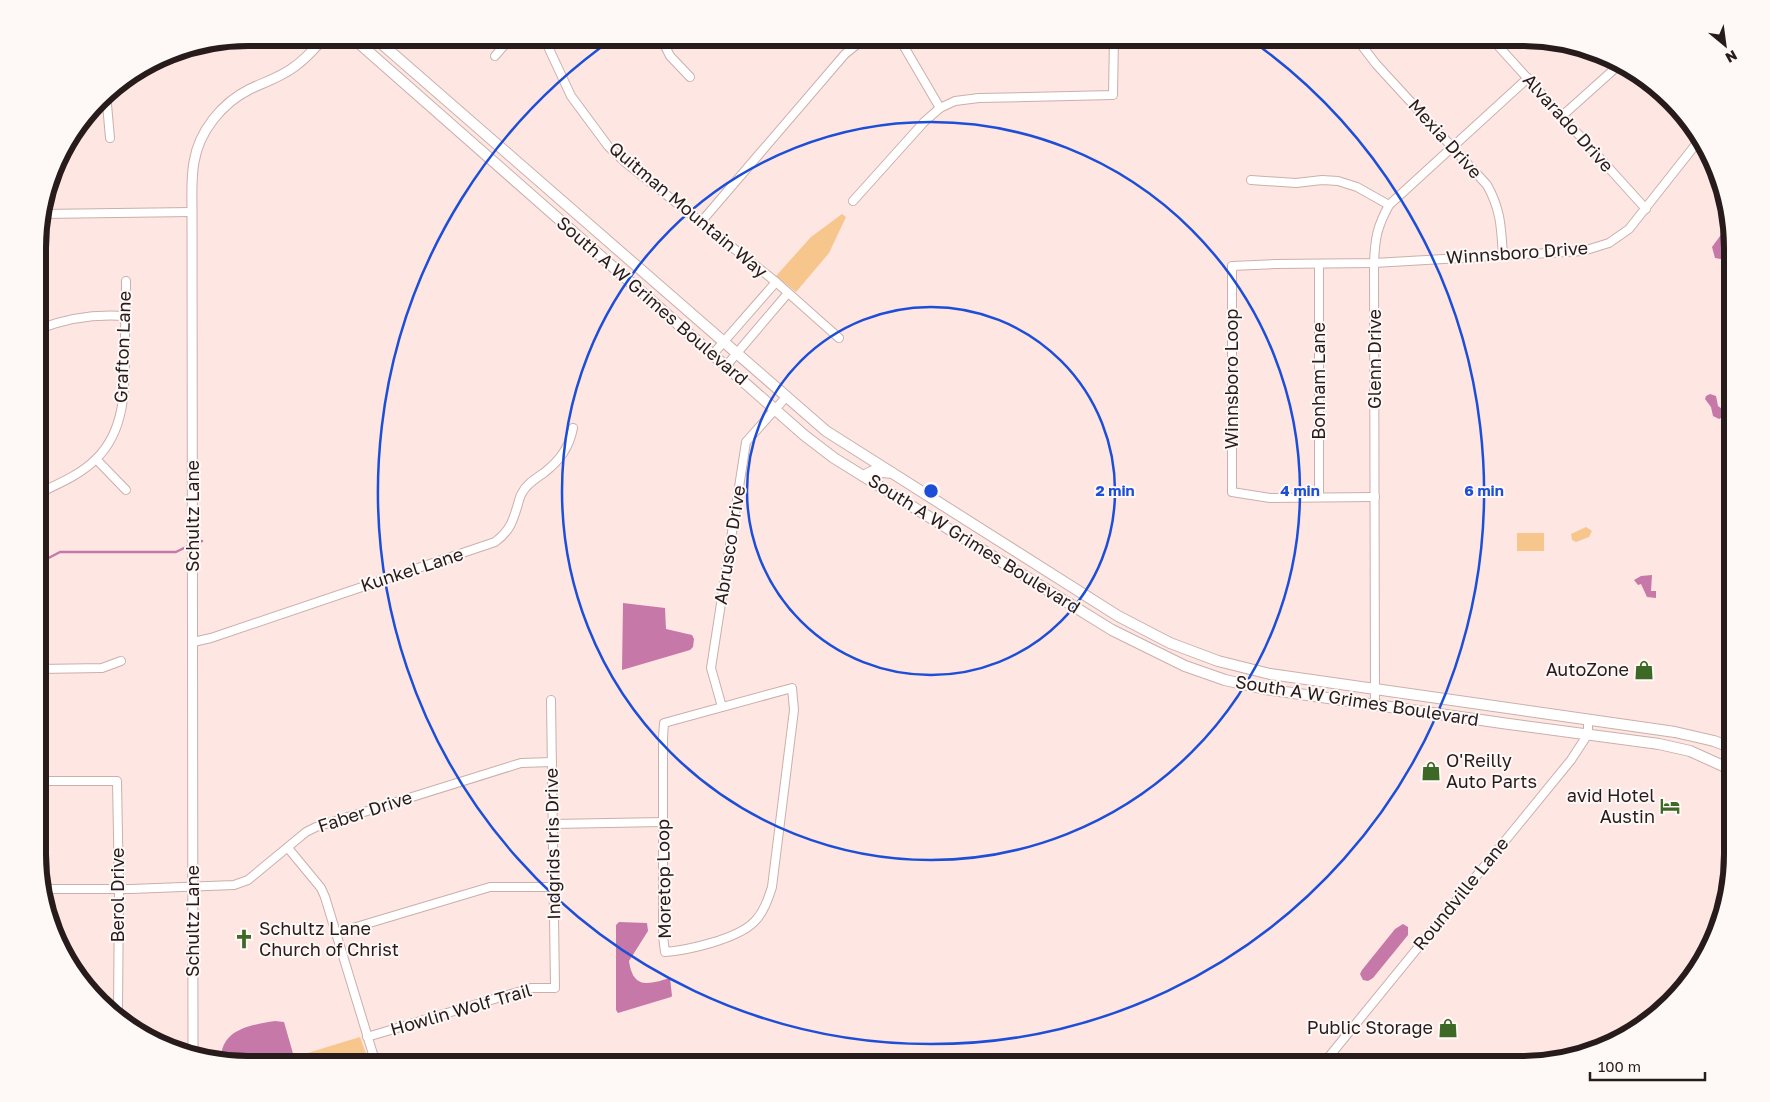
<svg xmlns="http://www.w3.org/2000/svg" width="1770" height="1102" font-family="'Golos Text',sans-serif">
<rect width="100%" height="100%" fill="#fee6e3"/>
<g fill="#f7c68c">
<polygon points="842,214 846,217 829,253 796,292 776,276 811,237"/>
<polygon points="1586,527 1592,531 1589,537 1576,542 1572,540 1571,534"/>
<rect x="1517" y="533" width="27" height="18"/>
<polygon points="360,1037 370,1064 304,1064 301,1055"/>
</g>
<g fill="#c678a8">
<polygon points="1729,224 1732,235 1732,261 1715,258 1712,247"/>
<polygon points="1710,394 1716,396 1718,406 1725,411 1723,417 1719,419 1713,416 1711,407 1705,399 1706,396"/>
<polygon points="1652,575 1651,591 1656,591 1656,598 1647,597 1641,584 1638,585 1634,580 1641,576"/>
<polygon points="623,603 665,608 666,629 692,635 694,639 693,647 690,650 622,670"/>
<path d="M619,922L647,923L648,931L629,961C633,990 649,984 670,978L672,996L671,997L618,1013L616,1010V925Z"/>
<polygon points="1403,924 1408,927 1408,935 1373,978 1368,981 1363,980 1360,974 1362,970 1395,929"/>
<path d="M275,1021L284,1022L296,1064H248L221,1061C220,1029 250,1025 275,1021Z"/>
</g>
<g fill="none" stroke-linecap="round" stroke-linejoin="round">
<g stroke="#c678a8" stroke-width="2.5">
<polyline points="200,542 202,541"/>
<polyline points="39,563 60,552 176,552 188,546"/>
</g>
<defs>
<g id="minor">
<polyline points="544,38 571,96 608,146 625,162 776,282 839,338"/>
<polyline points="661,38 670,56 690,77"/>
<polyline points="899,38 940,108"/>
<path d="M1356,38L1376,64L1487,185C1501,210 1501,227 1503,255"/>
<polyline points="1491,38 1646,209"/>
<polyline points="1243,44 1274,43 1294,38"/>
<polyline points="495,56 507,42 517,38"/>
<polyline points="106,93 110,138"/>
<polyline points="1562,116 1620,64"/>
<polyline points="1251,180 1296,183 1322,180 1338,181 1357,187 1389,205"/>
<polyline points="853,201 924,122 940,108 955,101 979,98 1113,95 1114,38"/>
<polyline points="41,214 192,212"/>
<polyline points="701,222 845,54 865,38"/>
<polyline points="1319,264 1319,497"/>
<path d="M39,329C67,318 96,314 125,316"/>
<polyline points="713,354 776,282"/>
<polyline points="726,366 788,293"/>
<polyline points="96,459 126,490"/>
<path d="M39,493C58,484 80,475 96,459C127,429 125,383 125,343C125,322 126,302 126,281"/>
<polyline points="1375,497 1270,498 1232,492 1232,266 1275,264 1374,263 1583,251 1609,243 1629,229 1700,139"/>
<path d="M193,642L211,638L495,542C510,531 513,521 518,504C519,500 520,496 522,493C527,483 537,478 545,472C560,460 569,448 573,428"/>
<polyline points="39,669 102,668 121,661"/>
<path d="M792,688L794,710L772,887C768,899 764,912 754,922C737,939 689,950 665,952L663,936V738L664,723Z"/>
<path d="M1375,704L1374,263C1375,238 1377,227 1389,205L1528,78"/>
<polyline points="722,707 711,668 746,442 787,396"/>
<polyline points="39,781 117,781 119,889 118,1009 112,1008"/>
<polyline points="553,824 663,822"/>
<polyline points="288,848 321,888 325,897 376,1064"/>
<polyline points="42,889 131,889 234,885 248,880 306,832 316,827 521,763 552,762"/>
<polyline points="336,933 490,887 553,887"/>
<polyline points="367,1037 531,988 555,988 551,700"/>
<polyline points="1323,1064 1571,760 1588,734 1588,720"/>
</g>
<path id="tertiary" d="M193,1057L192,212C192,195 191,178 194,162C199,131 222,103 250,89C265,82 281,77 294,67C306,59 315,48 324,38"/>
<g id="secondary">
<polyline points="353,38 804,435 834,458 1112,630 1185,666 1225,680 1265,689 1509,724 1659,744 1690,751 1732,770"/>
<polyline points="375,38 826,431 1118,616 1170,643 1218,661 1270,674 1675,732 1714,741 1732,748"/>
<polyline points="863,476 873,471 892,473"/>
</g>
</defs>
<use href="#minor" stroke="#cbafab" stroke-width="10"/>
<use href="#tertiary" stroke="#cbafab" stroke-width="11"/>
<use href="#secondary" stroke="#cbafab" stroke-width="12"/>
<use href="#minor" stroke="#fff" stroke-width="8"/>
<use href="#tertiary" stroke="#fff" stroke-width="9"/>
<use href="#secondary" stroke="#fff" stroke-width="10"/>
</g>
<g fill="none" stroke="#1d4ed8" stroke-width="2.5">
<circle cx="931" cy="491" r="184"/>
<circle cx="931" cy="491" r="369"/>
<path d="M1248 38A553 553 0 1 1 614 38"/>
</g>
<defs>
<symbol id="shop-bare" viewBox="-9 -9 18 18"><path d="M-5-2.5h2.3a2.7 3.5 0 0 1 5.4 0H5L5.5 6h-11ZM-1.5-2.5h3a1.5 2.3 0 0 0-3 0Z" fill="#3d6826" stroke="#fef8f7" stroke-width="2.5" paint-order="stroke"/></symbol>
<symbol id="hotel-bare" viewBox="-9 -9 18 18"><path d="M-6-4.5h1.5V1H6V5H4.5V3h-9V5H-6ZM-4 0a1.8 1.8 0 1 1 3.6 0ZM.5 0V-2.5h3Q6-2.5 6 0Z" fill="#3d6826" stroke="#fef8f7" stroke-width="2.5" paint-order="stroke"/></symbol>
<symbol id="church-bare" viewBox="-9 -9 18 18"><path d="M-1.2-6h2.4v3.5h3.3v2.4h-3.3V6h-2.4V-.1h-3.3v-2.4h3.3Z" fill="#3d6826" stroke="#fef8f7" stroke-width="2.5" paint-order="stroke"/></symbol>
</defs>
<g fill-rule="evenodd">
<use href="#shop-bare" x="1630" y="656" width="28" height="28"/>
<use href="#shop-bare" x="1417" y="757" width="28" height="28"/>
<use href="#hotel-bare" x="1656" y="792" width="28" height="28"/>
<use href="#church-bare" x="230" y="925" width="28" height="28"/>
<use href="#shop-bare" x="1434" y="1014" width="28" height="28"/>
</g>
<g text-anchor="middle" stroke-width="4" stroke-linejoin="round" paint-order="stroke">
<g font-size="18" fill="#271c1b" stroke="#fef8f7">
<text transform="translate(1568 123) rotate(48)" y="6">Alvarado Drive</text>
<text transform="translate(1445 139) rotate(48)" y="6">Mexia Drive</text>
<text transform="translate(688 210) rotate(40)" y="6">Quitman Mountain Way</text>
<text transform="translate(1517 253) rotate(-4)" y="6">Winnsboro Drive</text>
<text transform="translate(652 301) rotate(41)" y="6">South A W Grimes Boulevard</text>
<text transform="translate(123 347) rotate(-88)" y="6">Grafton Lane</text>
<text transform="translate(1375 359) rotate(-90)" y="6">Glenn Drive</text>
<text transform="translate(1232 379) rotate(-90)" y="6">Winnsboro Loop</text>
<text transform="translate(1319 381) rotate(-90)" y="6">Bonham Lane</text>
<text transform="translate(193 516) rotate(-90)" y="6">Schultz Lane</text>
<text transform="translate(974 544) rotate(32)" y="6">South A W Grimes Boulevard</text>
<text transform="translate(730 545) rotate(-81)" y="6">Abrusco Drive</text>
<text transform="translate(412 570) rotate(-18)" y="6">Kunkel Lane</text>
<text transform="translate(1357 701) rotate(9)" y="6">South A W Grimes Boulevard</text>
<text transform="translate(365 812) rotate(-18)" y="6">Faber Drive</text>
<text transform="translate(553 844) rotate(-91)" y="6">Indgrids Iris Drive</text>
<text transform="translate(664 879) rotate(-91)" y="6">Moretop Loop</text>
<text transform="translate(1461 894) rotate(-51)" y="6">Roundville Lane</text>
<text transform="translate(118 895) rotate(-90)" y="6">Berol Drive</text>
<text transform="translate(193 921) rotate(-90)" y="6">Schultz Lane</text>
<text transform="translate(461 1010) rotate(-16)" y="6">Howlin Wolf Trail</text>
</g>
<g font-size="18" fill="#271c1b" stroke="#fef8f7" text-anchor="end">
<text x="1629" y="676">AutoZone</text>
<text x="1446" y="767" text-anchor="start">O'Reilly<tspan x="1446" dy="21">Auto Parts</tspan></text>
<text x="1655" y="802">avid Hotel<tspan x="1655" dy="21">Austin</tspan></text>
<text x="259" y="935" text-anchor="start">Schultz Lane<tspan x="259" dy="21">Church of Christ</tspan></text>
<text x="1433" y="1034">Public Storage</text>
</g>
</g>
<path d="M0 0H1770V1102H0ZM248 46H1522A202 202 0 0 1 1724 248V854A202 202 0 0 1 1522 1056H248A202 202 0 0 1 46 854V248A202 202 0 0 1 248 46Z" fill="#fef8f7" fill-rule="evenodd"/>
<path fill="none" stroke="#271c1b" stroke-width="6" d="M248 46H1522A202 202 0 0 1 1724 248V854A202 202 0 0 1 1522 1056H248A202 202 0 0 1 46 854V248A202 202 0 0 1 248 46Z"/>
<circle cx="931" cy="491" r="8" fill="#1d4ed8" stroke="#fef8f7" stroke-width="2.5"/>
<g font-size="15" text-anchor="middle" font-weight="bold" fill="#1d4ed8" stroke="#fef8f7" stroke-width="4" stroke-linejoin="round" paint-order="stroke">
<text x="1115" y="496">2 min</text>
<text x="1300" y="496">4 min</text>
<text x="1484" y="496">6 min</text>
</g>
<g transform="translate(1725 45) rotate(151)" stroke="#fef8f7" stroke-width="4" paint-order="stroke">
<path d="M0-4L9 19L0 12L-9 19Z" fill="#271c1b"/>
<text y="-8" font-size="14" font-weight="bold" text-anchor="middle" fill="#271c1b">N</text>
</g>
<path d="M1590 1072v8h115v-8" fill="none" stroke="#271c1b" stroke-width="2.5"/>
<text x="1598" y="1072" font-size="15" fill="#271c1b" stroke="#fef8f7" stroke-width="4" paint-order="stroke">100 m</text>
</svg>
